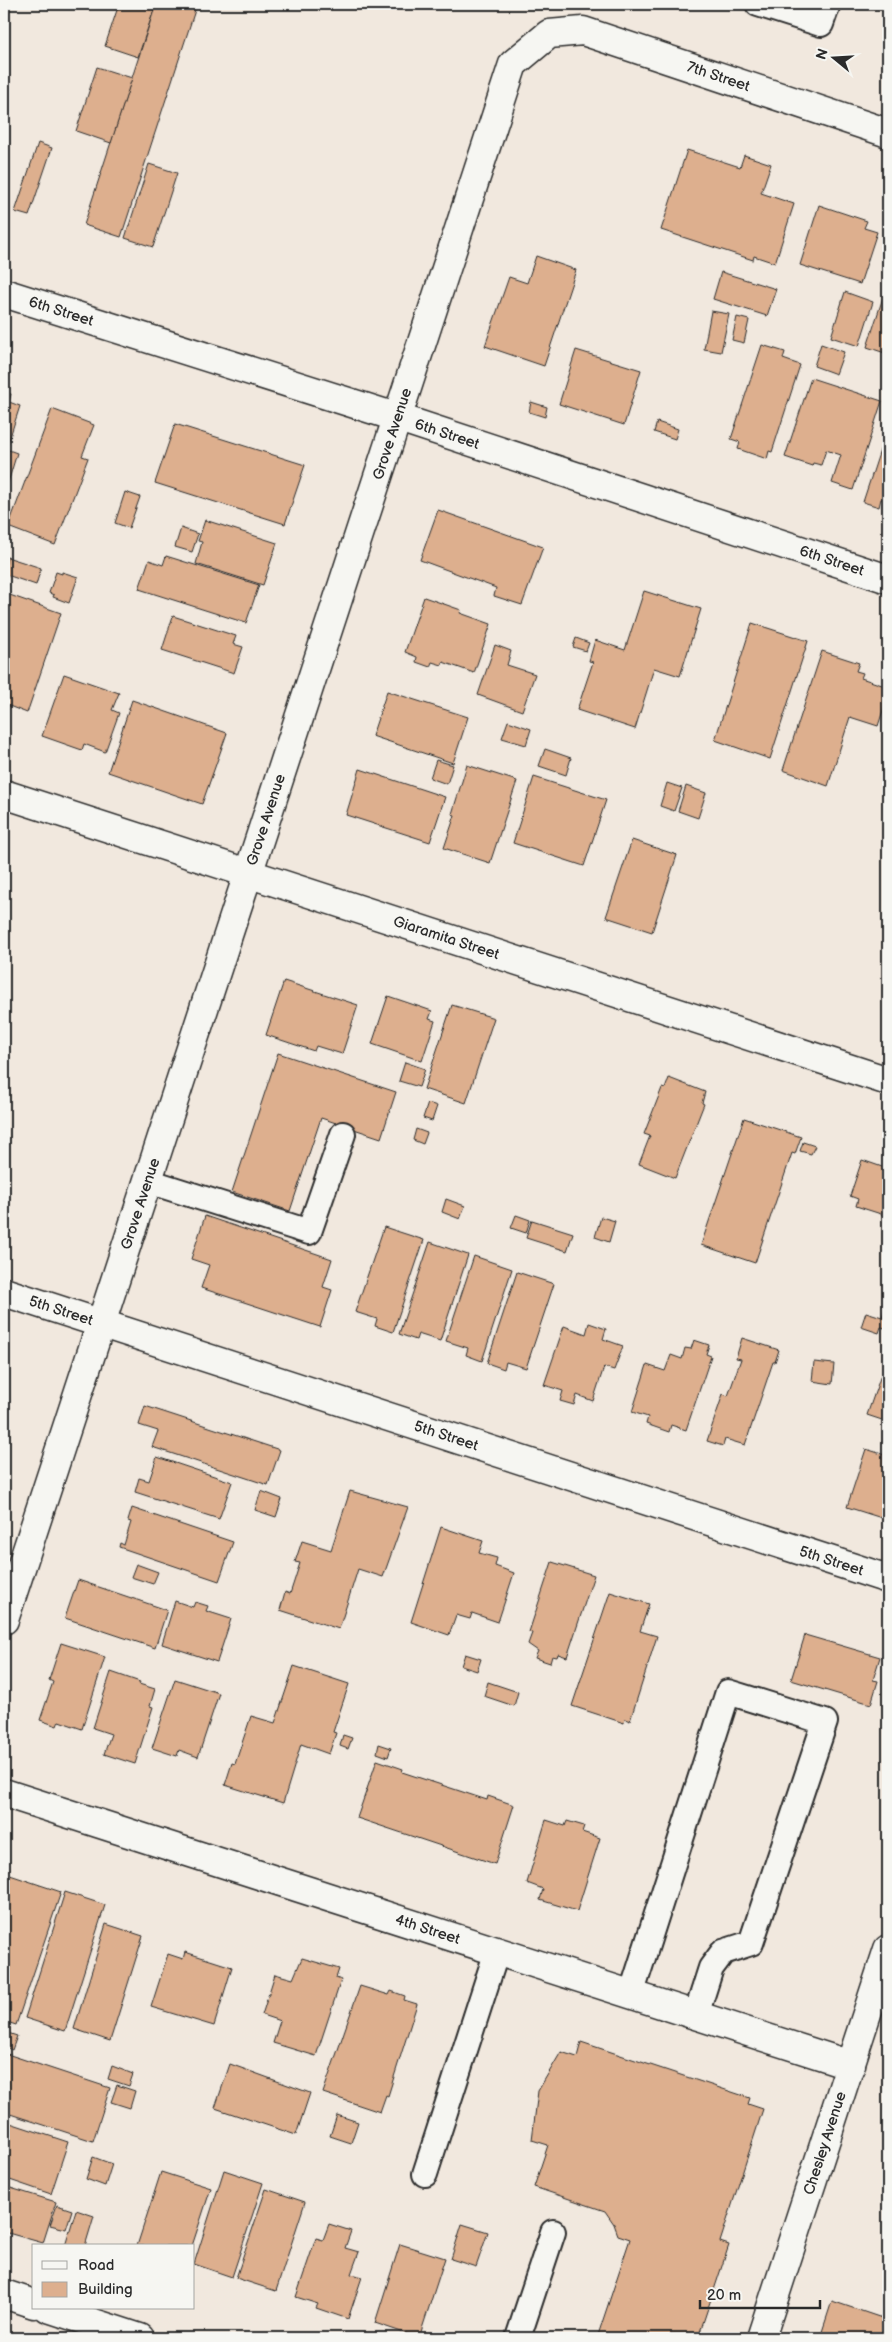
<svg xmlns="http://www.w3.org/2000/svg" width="892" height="2342" font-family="'Balsamiq Sans',sans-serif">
<rect width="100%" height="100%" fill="#f1e8de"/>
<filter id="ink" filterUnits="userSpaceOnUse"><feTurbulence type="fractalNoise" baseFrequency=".02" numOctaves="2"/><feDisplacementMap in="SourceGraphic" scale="10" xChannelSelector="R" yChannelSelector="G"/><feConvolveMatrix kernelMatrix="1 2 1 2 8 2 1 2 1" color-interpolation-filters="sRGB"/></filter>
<g filter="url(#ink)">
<g fill="#ddaf8e" stroke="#2b2b2b">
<polygon points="119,4 156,4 138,57 105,46"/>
<polygon points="156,4 197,4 121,237 84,225"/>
<polygon points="97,67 132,78 111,143 76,131"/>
<polygon points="38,143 52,148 29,216 15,212"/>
<polygon points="687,150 740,167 744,155 771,164 761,193 794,204 775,263 754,256 753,260 661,230"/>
<polygon points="149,164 177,173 153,247 125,238"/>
<polygon points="819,205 867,221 864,228 877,232 860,284 800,265"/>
<polygon points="536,256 576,270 544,366 485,346 509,277 527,283"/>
<polygon points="721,272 776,289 767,316 713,299"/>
<polygon points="888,282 888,354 867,347"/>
<polygon points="845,292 873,302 859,346 831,337"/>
<polygon points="711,311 729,314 721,352 704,349"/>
<polygon points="737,317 749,320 744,343 732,340"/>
<polygon points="821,344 844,352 836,374 814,366"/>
<polygon points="762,345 785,352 783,359 800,365 772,452 769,451 767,459 738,449 740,442 731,439"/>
<polygon points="576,350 641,370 624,425 559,404"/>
<polygon points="811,378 882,401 853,490 832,483 841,455 826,450 821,465 813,463 812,466 785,457"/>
<polygon points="4,392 11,394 9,402 20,406 6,449 17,453 6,489 4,488"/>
<polygon points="531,402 547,407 545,417 529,412"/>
<polygon points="52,409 94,425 82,456 88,458 55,545 8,527"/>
<polygon points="657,422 678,429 675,439 654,432"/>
<polygon points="175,424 305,465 285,524 155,483"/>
<polygon points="888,426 888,502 881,499 879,507 863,502"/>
<polygon points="125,492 140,497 129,528 115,523"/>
<polygon points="438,510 543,547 522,605 494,596 496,588 420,560"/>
<polygon points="205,520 277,543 263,585 196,564 202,542 198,541"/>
<polygon points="181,528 198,534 192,552 175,547"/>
<polygon points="166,556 259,585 246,623 139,589 149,560 163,565"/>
<polygon points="7,557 41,568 36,585 4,574"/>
<polygon points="56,572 62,574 62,572 78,577 69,603 53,597 54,595 49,593"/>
<polygon points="644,591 701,609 680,676 654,668 635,729 577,710 593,662 589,661 595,640 625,650"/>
<polygon points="4,593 61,613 27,713 4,704"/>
<polygon points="424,597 461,610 460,613 491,624 474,673 443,662 442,665 432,662 430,667 416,662 417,657 405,652"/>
<polygon points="173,616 236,636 233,644 243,647 234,673 162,650"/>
<polygon points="752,623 808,641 770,759 715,740"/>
<polygon points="576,638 589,643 586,651 573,647"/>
<polygon points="495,645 511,651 507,665 535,674 522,711 478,695"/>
<polygon points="822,651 859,663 856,671 863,673 861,678 888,687 888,695 878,726 850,717 828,786 783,770"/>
<polygon points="64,674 119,693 112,710 119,713 105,752 84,744 82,750 42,736"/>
<polygon points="387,691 468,717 453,763 372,736"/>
<polygon points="132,700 227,733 202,804 108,772"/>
<polygon points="508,721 531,729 526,745 502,738"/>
<polygon points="545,749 571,758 566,775 539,766"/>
<polygon points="436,760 453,765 447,784 430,778"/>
<polygon points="467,765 517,781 490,863 444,848 455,815 452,814"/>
<polygon points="360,769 445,797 430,842 346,815"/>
<polygon points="534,777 606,800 584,866 513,843"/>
<polygon points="667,783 682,788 674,811 660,806"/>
<polygon points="686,786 706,793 698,818 678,811"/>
<polygon points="632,840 677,855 652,932 606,917"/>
<polygon points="284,981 358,1005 342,1054 316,1046 314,1051 266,1035"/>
<polygon points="388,996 432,1011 429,1019 435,1021 422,1061 372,1044"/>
<polygon points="452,1005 494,1018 466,1103 424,1089"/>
<polygon points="278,1053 396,1092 381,1138 321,1118 290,1211 232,1192"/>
<polygon points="405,1062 425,1069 419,1087 399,1081"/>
<polygon points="669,1078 705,1092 702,1103 704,1104 675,1178 639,1164 650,1136 644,1134 662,1088 665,1089"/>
<polygon points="428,1103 437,1106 432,1121 423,1118"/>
<polygon points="744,1118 801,1137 795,1154 792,1153 755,1263 701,1245"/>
<polygon points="416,1129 427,1133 423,1144 413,1140"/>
<polygon points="803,1142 815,1146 811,1154 800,1151"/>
<polygon points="862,1160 888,1169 888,1208 886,1208 884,1215 856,1206 858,1199 850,1196"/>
<polygon points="446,1199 465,1206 460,1219 442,1212"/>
<polygon points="516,1215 530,1220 526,1233 511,1228"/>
<polygon points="205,1216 332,1259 323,1287 332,1290 320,1327 201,1288 209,1265 191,1259"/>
<polygon points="601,1217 615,1221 609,1242 595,1237"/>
<polygon points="532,1220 573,1233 567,1251 526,1238"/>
<polygon points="384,1227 424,1240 393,1332 375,1326 377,1319 355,1312"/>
<polygon points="430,1242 468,1255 440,1341 418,1334 416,1340 399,1334"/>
<polygon points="474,1256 512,1269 482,1361 466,1355 468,1348 446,1341"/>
<polygon points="517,1272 554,1284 526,1368 506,1362 504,1369 487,1363"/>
<polygon points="888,1298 888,1329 881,1327 879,1333 861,1327 866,1312 882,1317"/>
<polygon points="589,1323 606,1329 603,1339 623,1346 614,1370 604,1367 593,1401 577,1395 574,1405 560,1401 563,1391 544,1385 564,1326 586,1334"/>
<polygon points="742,1338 779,1350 775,1362 773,1362 745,1445 725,1439 723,1446 707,1441 723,1394 728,1396 741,1359 736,1358"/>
<polygon points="694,1340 709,1345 706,1354 711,1356 686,1430 671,1425 669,1432 646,1424 648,1417 632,1412 647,1365 665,1371 671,1355 682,1359 685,1348 691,1349"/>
<polygon points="814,1362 834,1364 832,1384 812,1381"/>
<polygon points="881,1375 888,1378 888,1422 867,1415"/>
<polygon points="145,1406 280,1450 268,1485 152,1447 158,1431 139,1425"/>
<polygon points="866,1449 888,1456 888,1520 847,1507"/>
<polygon points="157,1457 232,1482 219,1519 135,1492 139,1478 149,1481"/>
<polygon points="261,1491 282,1499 276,1517 255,1510"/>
<polygon points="350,1491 408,1507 383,1577 358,1569 339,1629 280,1610 285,1592 290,1594 300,1563 295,1562 302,1541 331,1550"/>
<polygon points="132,1508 233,1542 219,1581 119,1547 120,1543 124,1545 131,1522 128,1521"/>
<polygon points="441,1527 483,1541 479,1553 497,1558 495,1566 514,1573 498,1622 472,1613 470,1619 456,1615 449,1635 411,1622"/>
<polygon points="552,1562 594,1575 567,1657 558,1654 557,1657 552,1656 550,1663 535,1658 538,1651 528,1644 532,1633 529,1632"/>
<polygon points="136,1564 158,1572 153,1584 131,1577"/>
<polygon points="78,1580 167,1610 155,1648 65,1618"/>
<polygon points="610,1592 649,1604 640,1631 657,1636 630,1721 625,1719 624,1723 572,1706"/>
<polygon points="175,1601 193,1607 195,1602 208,1606 206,1611 231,1619 217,1662 162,1644"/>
<polygon points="805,1635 880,1657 873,1680 878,1681 871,1704 791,1680"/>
<polygon points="61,1643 105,1657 82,1729 59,1721 57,1726 40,1720 53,1682 49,1680"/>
<polygon points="465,1654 481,1659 477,1671 461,1666"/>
<polygon points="294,1666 349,1684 333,1732 336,1733 329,1754 301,1744 283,1803 225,1785 232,1763 235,1764 251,1716 275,1723"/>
<polygon points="111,1672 140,1682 139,1684 155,1689 150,1706 153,1707 135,1764 104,1754 111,1734 93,1728"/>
<polygon points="175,1679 219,1693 198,1757 179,1750 177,1756 152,1748"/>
<polygon points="488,1682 518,1692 514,1706 484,1696"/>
<polygon points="343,1735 352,1738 348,1749 340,1746"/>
<polygon points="379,1744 391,1748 388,1757 377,1753"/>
<polygon points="377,1760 403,1769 402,1772 487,1800 488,1796 514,1805 495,1864 357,1818"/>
<polygon points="546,1820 565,1826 567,1821 584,1826 582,1832 600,1838 577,1911 540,1900 543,1889 527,1883"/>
<polygon points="4,1870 7,1874 61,1892 16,2025 4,2021"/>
<polygon points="65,1892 105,1905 65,2031 25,2018"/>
<polygon points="106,1924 143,1936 110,2041 74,2029"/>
<polygon points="185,1952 232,1967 214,2026 151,2007 168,1954 183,1959"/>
<polygon points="302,1958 339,1969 336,1978 341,1980 316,2056 273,2043 280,2021 262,2015 275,1974 293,1979"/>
<polygon points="360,1986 389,1995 391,1991 405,1996 404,2000 417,2004 388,2096 386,2095 380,2112 323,2093"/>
<polygon points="8,2033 17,2036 12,2050 4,2046"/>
<polygon points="581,2042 750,2098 748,2104 763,2109 720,2242 729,2245 698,2338 597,2338 630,2239 618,2235 614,2224 605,2211 534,2187 548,2145 532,2140 538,2091 561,2052 577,2057"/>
<polygon points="4,2053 110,2088 93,2141 4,2112"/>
<polygon points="230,2064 310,2093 296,2135 215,2108"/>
<polygon points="112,2066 133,2074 129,2086 108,2079"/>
<polygon points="117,2085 135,2091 130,2108 111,2102"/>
<polygon points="337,2115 358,2122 351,2143 330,2136"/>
<polygon points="4,2121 68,2142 51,2194 4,2178"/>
<polygon points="93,2157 112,2164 105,2186 86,2179"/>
<polygon points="224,2170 263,2183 232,2277 194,2264"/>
<polygon points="161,2172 211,2188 192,2246 137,2246"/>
<polygon points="4,2186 56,2202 43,2243 8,2233 6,2238 4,2237"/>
<polygon points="266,2189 305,2202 276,2291 236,2278"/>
<polygon points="57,2205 72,2210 66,2229 50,2225"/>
<polygon points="76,2210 94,2216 85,2246 65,2246"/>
<polygon points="329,2224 351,2231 345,2248 359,2252 351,2274 362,2277 348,2319 316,2308 318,2304 296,2297 316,2238 323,2240"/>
<polygon points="462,2224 488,2232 476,2267 451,2259"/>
<polygon points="400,2244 445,2258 419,2338 375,2323"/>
<polygon points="832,2301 888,2320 888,2338 831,2338 821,2335"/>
</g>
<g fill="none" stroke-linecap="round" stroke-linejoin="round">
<defs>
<g id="service">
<polyline points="758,4 821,24 828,4"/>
<polyline points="148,1181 309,1232 343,1134"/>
<polyline points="631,1995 728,1692 825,1722 751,1943 723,1952 711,1968 696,2015"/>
<polyline points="425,2174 497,1951"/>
<polyline points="518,2338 553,2232"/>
</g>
<g id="minor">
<path id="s1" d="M4,293L396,417L888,579"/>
<path id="s2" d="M4,794L888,1081"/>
<path id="s3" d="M4,1292L888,1579"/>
<path id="s4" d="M4,1620L513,64L549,34L583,31L888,133"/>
<path id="s5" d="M4,1793L851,2065"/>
<polyline points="4,2294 34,2304"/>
<polyline points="48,2308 140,2338"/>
<path id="s6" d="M761,2338L888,1949"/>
</g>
</defs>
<use href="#service" stroke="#2b2b2b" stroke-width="28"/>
<use href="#minor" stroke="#2b2b2b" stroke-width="31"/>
<use href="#service" stroke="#f6f6f2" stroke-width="24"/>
<use href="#minor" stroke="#f6f6f2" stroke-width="28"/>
</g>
</g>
<g text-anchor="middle" stroke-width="4.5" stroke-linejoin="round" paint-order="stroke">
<g font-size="15" fill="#2b2b2b" stroke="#f6f6f2">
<text dy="5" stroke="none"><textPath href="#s4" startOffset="1861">7th Street</textPath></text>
<text dy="5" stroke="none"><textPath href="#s1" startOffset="60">6th Street</textPath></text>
<text dy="5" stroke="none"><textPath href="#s4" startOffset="1248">Grove Avenue</textPath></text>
<text dy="5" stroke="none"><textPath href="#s1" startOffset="465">6th Street</textPath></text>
<text dy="5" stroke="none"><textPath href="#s1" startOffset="870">6th Street</textPath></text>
<text dy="5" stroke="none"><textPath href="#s4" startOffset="842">Grove Avenue</textPath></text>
<text dy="5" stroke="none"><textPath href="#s2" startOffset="465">Giaramita Street</textPath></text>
<text dy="5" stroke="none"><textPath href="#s4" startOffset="438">Grove Avenue</textPath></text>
<text dy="5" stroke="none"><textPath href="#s3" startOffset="60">5th Street</textPath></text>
<text dy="5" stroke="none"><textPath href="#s3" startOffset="465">5th Street</textPath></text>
<text dy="5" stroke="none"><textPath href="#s3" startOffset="870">5th Street</textPath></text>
<text dy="5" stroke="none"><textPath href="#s5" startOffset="445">4th Street</textPath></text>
<text dy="5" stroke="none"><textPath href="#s6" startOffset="205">Chesley Avenue</textPath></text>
</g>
</g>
<rect width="892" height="2342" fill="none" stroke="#f6f6f2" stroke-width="20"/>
<rect x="10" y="10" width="872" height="2322" fill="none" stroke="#2b2b2b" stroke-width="2" filter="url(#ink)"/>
<rect x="32" y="2244" width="162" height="65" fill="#f6f6f2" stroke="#a5a5a2"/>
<rect x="42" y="2261" width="25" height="8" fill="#f6f6f2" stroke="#a5a5a2"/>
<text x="78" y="2270" font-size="15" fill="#2b2b2b">Road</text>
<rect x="42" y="2282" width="25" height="15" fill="#ddaf8e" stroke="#a5a5a2"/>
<text x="78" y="2294" font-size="15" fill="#2b2b2b">Building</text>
<g transform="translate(834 58) rotate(288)" stroke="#f6f6f2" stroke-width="4" paint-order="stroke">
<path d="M0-4L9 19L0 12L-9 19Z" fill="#2b2b2b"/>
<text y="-8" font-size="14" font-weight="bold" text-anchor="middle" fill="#2b2b2b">N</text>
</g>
<path d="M700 2300v8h120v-8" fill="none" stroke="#2b2b2b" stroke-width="2.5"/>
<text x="707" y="2300" font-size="15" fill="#2b2b2b" stroke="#f6f6f2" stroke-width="4" paint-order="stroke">20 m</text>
</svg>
